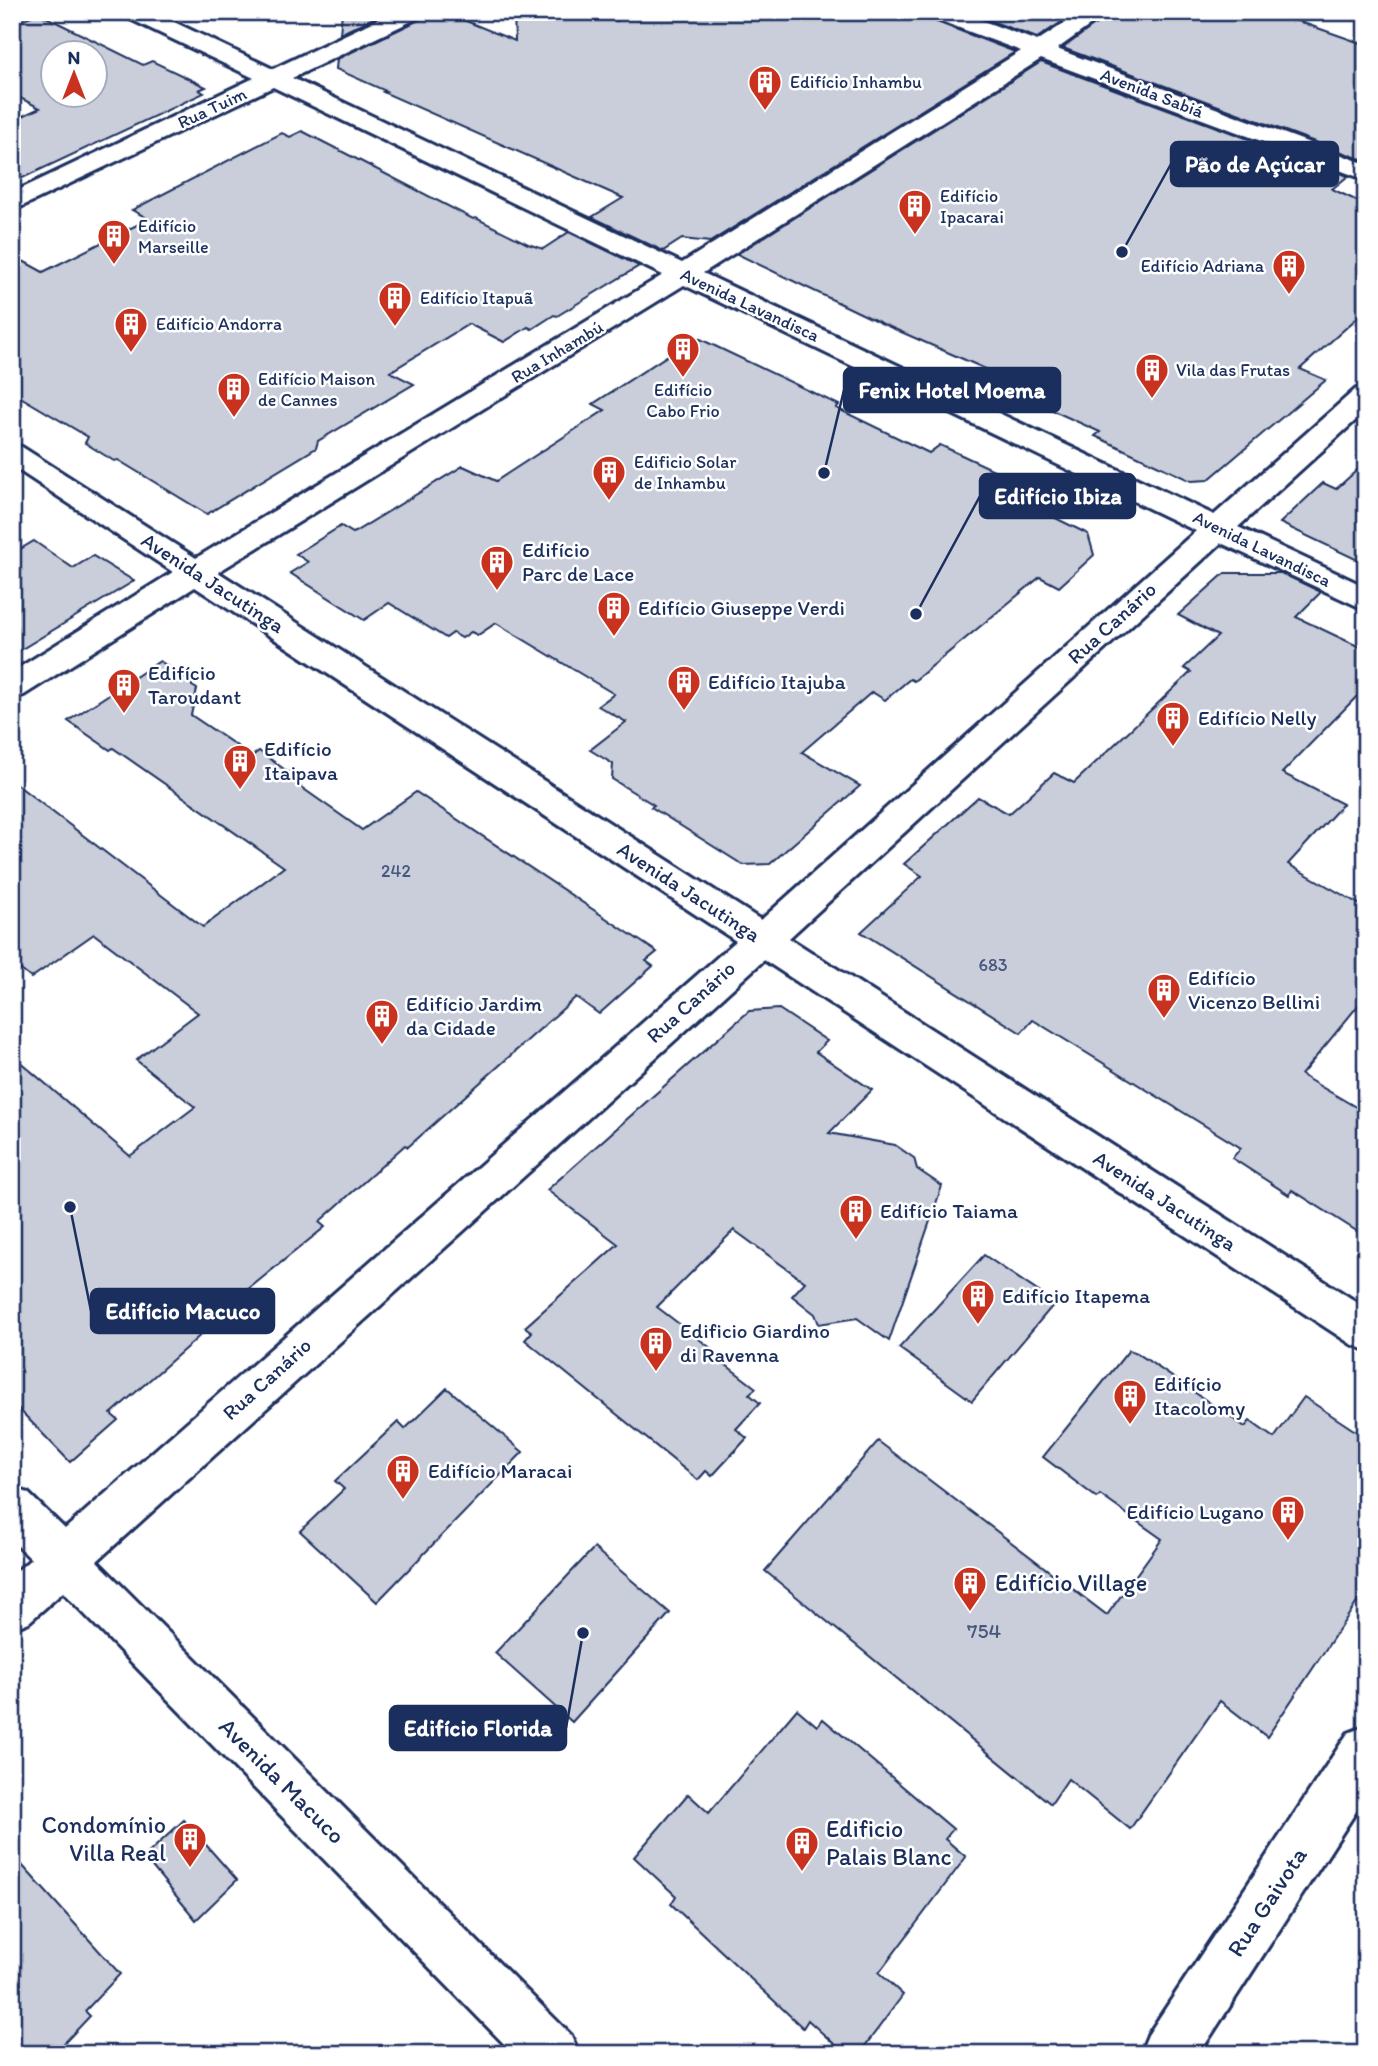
<svg xmlns="http://www.w3.org/2000/svg" width="1378" height="2066" font-family="Itim,sans-serif">
<rect width="100%" height="100%" fill="#fff"/>
<filter id="ink" filterUnits="userSpaceOnUse"><feTurbulence type="fractalNoise" baseFrequency=".0143" numOctaves="2"/><feDisplacementMap in="SourceGraphic" scale="14" xChannelSelector="R" yChannelSelector="G"/><feConvolveMatrix kernelMatrix="1 2 1 2 8 2 1 2 1" color-interpolation-filters="sRGB"/></filter>
<g filter="url(#ink)">
<g fill="#caceda" stroke="#1b2f5e" stroke-width="2" fill-rule="evenodd">
<polygon points="342,12 386,12 340,34"/>
<polygon points="425,12 444,12 515,41 514,12 595,12 617,21 634,12 925,12 929,19 1015,52 710,242 682,239 663,251 592,217 623,198 383,92 386,91 336,69 337,59 421,19"/>
<polygon points="967,12 1077,12 1037,38"/>
<polygon points="1112,12 1272,12 1366,45 1366,161 1063,48"/>
<path d="M38,13L143,65L152,61L206,87L199,90L204,93L12,183V121L40,108L12,94V24ZM52,52H94V94H52Z"/>
<polygon points="1041,62 1348,176 1332,189 1366,205 1366,310 1300,369 1326,380 1208,480 1191,481 1095,436 1100,432 1010,391 1020,384 883,324 737,254"/>
<polygon points="302,131 473,219 476,218 528,244 543,249 569,232 639,266 557,316 554,315 532,329 528,327 504,342 469,324 390,372 414,384 318,441 316,448 207,514 118,460 114,461 85,443 88,437 12,392 12,255 43,272 149,219 132,210 282,133 290,137"/>
<polygon points="696,337 839,405 836,408 929,453 940,445 1050,496 1035,508 1088,534 1094,555 1059,587 1040,577 914,681 910,679 885,700 872,692 802,752 860,786 770,864 743,865 651,807 654,805 612,779 613,764 590,750 626,722 598,706 614,694 496,623 478,635 471,632 462,638 453,633 446,638 389,603 364,620 290,573 308,562 296,554 341,526 353,533 463,466 496,481 605,410 593,404"/>
<polygon points="1366,462 1366,564 1280,523 1323,483 1336,489"/>
<polygon points="34,541 73,568 93,556 134,581 12,655 12,554"/>
<polygon points="1225,573 1281,573 1321,592 1296,617 1366,650 1366,687 1282,773 1343,804 1288,864 1366,908 1366,996 1301,1075 1366,1113 1366,1237 1292,1190 1289,1195 1232,1158 1241,1148 1033,1020 1021,1033 861,932 922,876 904,864 978,797 1009,814 1054,773 1074,783 1191,672 1184,668 1218,636 1178,615"/>
<polygon points="160,661 192,683 192,686 197,689 191,715 252,756 259,751 295,777 291,780 362,830 416,792 657,952 646,961 653,966 599,1014 576,997 408,1147 405,1145 319,1222 325,1227 199,1329 203,1333 111,1414 118,1420 70,1462 12,1402 12,1055 130,1156 195,1107 136,1060 198,1013 94,934 31,978 12,963 12,781 203,927 284,867 113,748 110,750 68,721"/>
<polygon points="779,1009 827,1041 816,1052 872,1090 829,1133 895,1145 914,1158 917,1169 942,1186 889,1341 857,1318 819,1324 815,1314 792,1296 805,1282 734,1230 657,1307 716,1352 713,1355 756,1388 749,1394 760,1403 736,1429 747,1438 712,1476 706,1471 698,1480 525,1340 532,1332 525,1327 618,1244 547,1190 749,1011"/>
<polygon points="984,1255 1055,1303 972,1401 899,1348"/>
<polygon points="1129,1350 1137,1353 1245,1427 1250,1421 1274,1438 1304,1397 1366,1438 1366,1589 1267,1737 1220,1701 1130,1829 1068,1779 1051,1804 765,1571 878,1441 1107,1615 1162,1539 1100,1495 1097,1498 1043,1457"/>
<polygon points="447,1388 523,1452 377,1602 300,1531 344,1489 335,1481 398,1422 405,1429"/>
<polygon points="594,1548 670,1613 572,1722 495,1653"/>
<polygon points="797,1709 817,1726 823,1719 953,1829 945,1839 966,1857 879,1973 903,1995 859,2054 845,2054 808,2020 803,2028 671,1904 676,1896 634,1857 688,1794 709,1813"/>
<polygon points="184,1820 237,1880 196,1920 144,1857"/>
<polygon points="12,1854 120,1974 85,2011 90,2016 54,2054 12,2054"/>
</g>
<g fill="none" stroke-linecap="round" stroke-linejoin="round">
<defs>
<g id="street">
<path d="M123,12H153L273,69L393,12H423L420,17L292,78L682,263L1021,51L930,17L927,12H959L1037,41L1082,12H1109L1057,49L1366,164V180L1041,59L703,273L1214,515L1356,389L1366,386V411L1238,527L1366,587V610L1221,543L789,938L1366,1308V1350L1351,1344L764,960L97,1561L571,2035L579,2054H514L63,1592L29,1622L12,1629V1575L31,1559L12,1540V1487L28,1493L65,1529L736,941L195,587L24,695L12,698V672L173,572L12,466V444L22,447L196,558L663,275L273,87L12,211V193L254,78L126,17ZM684,285L1196,531L761,920L218,572Z"/>
<polygon points="1366,1726 1366,1796 1199,2054 1140,2054 1148,2035 1348,1733"/>
</g>
</defs>
<use href="#street" stroke="#1b2f5e" stroke-width="6"/>
<use href="#street" fill="#fff" fill-rule="evenodd"/>
</g>
</g>
<defs>
<symbol id="building-pin" viewBox="-11 -11 22 30"><path d="M0 17L-7.5 6A9.5 9.5 0 1 1 7.5 6Z" fill="#c8321e" stroke="#fff"/><path d="M-4-6H4V6H1V3H-1V6H-4ZM-2.5-4.3h1.7v1.8h-1.7ZM.8-4.3h1.7v1.8H.8ZM-2.5-1h1.7V.8h-1.7ZM.8-1h1.7V.8H.8Z" fill="#fff"/></symbol>
</defs>
<g fill-rule="evenodd">
<use href="#building-pin" x="746" y="63" width="38" height="52"/>
<use href="#building-pin" x="896" y="187" width="38" height="52"/>
<use href="#building-pin" x="95" y="217" width="38" height="52"/>
<use href="#building-pin" x="1270" y="247" width="38" height="52"/>
<use href="#building-pin" x="376" y="279" width="38" height="52"/>
<use href="#building-pin" x="112" y="305" width="38" height="52"/>
<use href="#building-pin" x="664" y="330" width="38" height="52"/>
<use href="#building-pin" x="1133" y="351" width="38" height="52"/>
<use href="#building-pin" x="215" y="370" width="38" height="52"/>
<use href="#building-pin" x="590" y="453" width="38" height="52"/>
<use href="#building-pin" x="478" y="543" width="38" height="52"/>
<use href="#building-pin" x="595" y="589" width="38" height="52"/>
<use href="#building-pin" x="665" y="663" width="38" height="52"/>
<use href="#building-pin" x="105" y="666" width="38" height="52"/>
<use href="#building-pin" x="1154" y="699" width="38" height="52"/>
<use href="#building-pin" x="221" y="742" width="38" height="52"/>
<use href="#building-pin" x="1145" y="971" width="38" height="52"/>
<use href="#building-pin" x="363" y="997" width="38" height="52"/>
<use href="#building-pin" x="837" y="1192" width="38" height="52"/>
<use href="#building-pin" x="959" y="1277" width="38" height="52"/>
<use href="#building-pin" x="637" y="1324" width="38" height="52"/>
<use href="#building-pin" x="1111" y="1377" width="38" height="52"/>
<use href="#building-pin" x="384" y="1452" width="38" height="52"/>
<use href="#building-pin" x="1269" y="1493" width="38" height="52"/>
<use href="#building-pin" x="951" y="1564" width="38" height="52"/>
<use href="#building-pin" x="171" y="1820" width="38" height="52"/>
<use href="#building-pin" x="783" y="1824" width="38" height="52"/>
</g>
<g text-anchor="middle" stroke-width="5" stroke-linejoin="round" paint-order="stroke">
<g font-size="18" fill="#1b2f5e" stroke="#fff" text-anchor="start">
<text x="790" y="88">Edifício Inhambu</text>
<text x="940" y="202">Edifício<tspan x="940" dy="21">Ipacarai</tspan></text>
<text x="138" y="232">Edifício<tspan x="138" dy="21">Marseille</tspan></text>
<text x="1264" y="272" text-anchor="end">Edifício Adriana</text>
<text x="420" y="304">Edifício Itapuã</text>
<text x="156" y="330">Edifício Andorra</text>
<text x="1176" y="376">Vila das Frutas</text>
<text x="258" y="385">Edifício Maison<tspan x="258" dy="21">de Cannes</tspan></text>
<text x="683" y="396" text-anchor="middle">Edifício<tspan x="683" dy="21">Cabo Frio</tspan></text>
<text x="634" y="468">Edificio Solar<tspan x="634" dy="21">de Inhambu</tspan></text>
</g>
<g font-size="18" fill="#1b2f5e" stroke="#fff">
<text transform="translate(1152 93) rotate(21)" y="6">Avenida Sabiá</text>
<text transform="translate(212 108) rotate(-25)" y="6">Rua Tuim</text>
<text transform="translate(750 305) rotate(25)" y="6">Avenida Lavandisca</text>
<text transform="translate(557 352) rotate(-31)" y="6">Rua Inhambú</text>
<text transform="translate(1262 549) rotate(26)" y="6">Avenida Lavandisca</text>
</g>
<g font-size="18" fill="#47577d">
<text x="396" y="877">242</text>
<text x="993" y="971">683</text>
</g>
<g font-size="21" fill="#1b2f5e" stroke="#fff" text-anchor="start">
<text x="522" y="557">Edifício<tspan x="522" dy="24">Parc de Lace</tspan></text>
<text x="638" y="615">Edifício Giuseppe Verdi</text>
<text x="148" y="680">Edifício<tspan x="148" dy="24">Taroudant</tspan></text>
<text x="708" y="689">Edifício Itajuba</text>
<text x="1198" y="725">Edifício Nelly</text>
<text x="264" y="756">Edifício<tspan x="264" dy="24">Itaipava</tspan></text>
<text x="1188" y="985">Edifício<tspan x="1188" dy="24">Vicenzo Bellini</tspan></text>
<text x="406" y="1011">Edifício Jardim<tspan x="406" dy="24">da Cidade</tspan></text>
<text x="880" y="1218">Edifício Taiama</text>
<text x="1002" y="1303">Edifício Itapema</text>
<text x="680" y="1338">Edificio Giardino<tspan x="680" dy="24">di Ravenna</tspan></text>
<text x="1154" y="1391">Edifício<tspan x="1154" dy="24">Itacolomy</tspan></text>
<text x="428" y="1478">Edifício Maracai</text>
<text x="1264" y="1519" text-anchor="end">Edifício Lugano</text>
</g>
<g font-size="21" fill="#1b2f5e" stroke="#fff">
<text transform="translate(213 583) rotate(33)" y="7">Avenida Jacutinga</text>
<text transform="translate(1112 623) rotate(-42)" y="7">Rua Canário</text>
<text transform="translate(689 892) rotate(33)" y="7">Avenida Jacutinga</text>
<text transform="translate(691 1002) rotate(-42)" y="7">Rua Canário</text>
<text transform="translate(1165 1201) rotate(33)" y="7">Avenida Jacutinga</text>
<text transform="translate(267 1379) rotate(-42)" y="7">Rua Canário</text>
</g>
<g font-size="21" fill="#47577d">
<text x="984" y="1638">754</text>
</g>
<g font-size="24" fill="#1b2f5e" stroke="#fff" text-anchor="start">
<text x="995" y="1591">Edifício Village</text>
<text x="166" y="1833" text-anchor="end">Condomínio<tspan x="166" dy="28">Villa Real</tspan></text>
<text x="826" y="1837">Edificio<tspan x="826" dy="28">Palais Blanc</tspan></text>
</g>
<g font-size="24" fill="#1b2f5e" stroke="#fff">
<text transform="translate(282 1781) rotate(45)" y="8">Avenida Macuco</text>
<text transform="translate(1267 1902) rotate(-57)" y="8">Rua Gaivota</text>
</g>
</g>
<path fill="none" stroke="#1b2f5e" stroke-width="2.5" d="M1122 252L1171 164M824 473L844 390M916 614L980 496M70 1207L91 1311M583 1633L566 1728"/>
<g fill="#1b2f5e" stroke="#fff" stroke-width="2.5">
<circle cx="1122" cy="252" r="7"/>
<circle cx="824" cy="473" r="7"/>
<circle cx="916" cy="614" r="7"/>
<circle cx="70" cy="1207" r="7"/>
<circle cx="583" cy="1633" r="7"/>
</g>
<g fill="#1b2f5e" stroke="#1b2f5e" stroke-width="2.5">
<rect x="1171" y="142" width="167" height="44" rx="7"/>
<rect x="844" y="368" width="216" height="44" rx="7"/>
<rect x="980" y="474" width="155" height="44" rx="7"/>
<rect x="91" y="1289" width="183" height="44" rx="7"/>
<rect x="390" y="1706" width="176" height="44" rx="7"/>
</g>
<g font-size="23" text-anchor="middle" font-weight="bold" fill="#fff">
<text x="1255" y="172">Pão de Açúcar</text>
<text x="952" y="398">Fenix Hotel Moema</text>
<text x="1058" y="504">Edifício Ibiza</text>
<text x="183" y="1319">Edifício Macuco</text>
<text x="478" y="1736">Edifício Florida</text>
</g>
<rect width="1378" height="2066" fill="none" stroke="#fff" stroke-width="42"/>
<rect x="21" y="21" width="1336" height="2024" fill="none" stroke="#1b2f5e" stroke-width="2.5" filter="url(#ink)"/>
<g transform="translate(74 74)"><circle r="33" fill="#ffffff" stroke="#a4acbf" stroke-width="2"/>
<path d="M0-5L12 26L0 18L-12 26Z" fill="#c8321e"/>
<text y="-10" font-size="19" font-weight="bold" text-anchor="middle" fill="#1b2f5e">N</text>
</g>
</svg>
